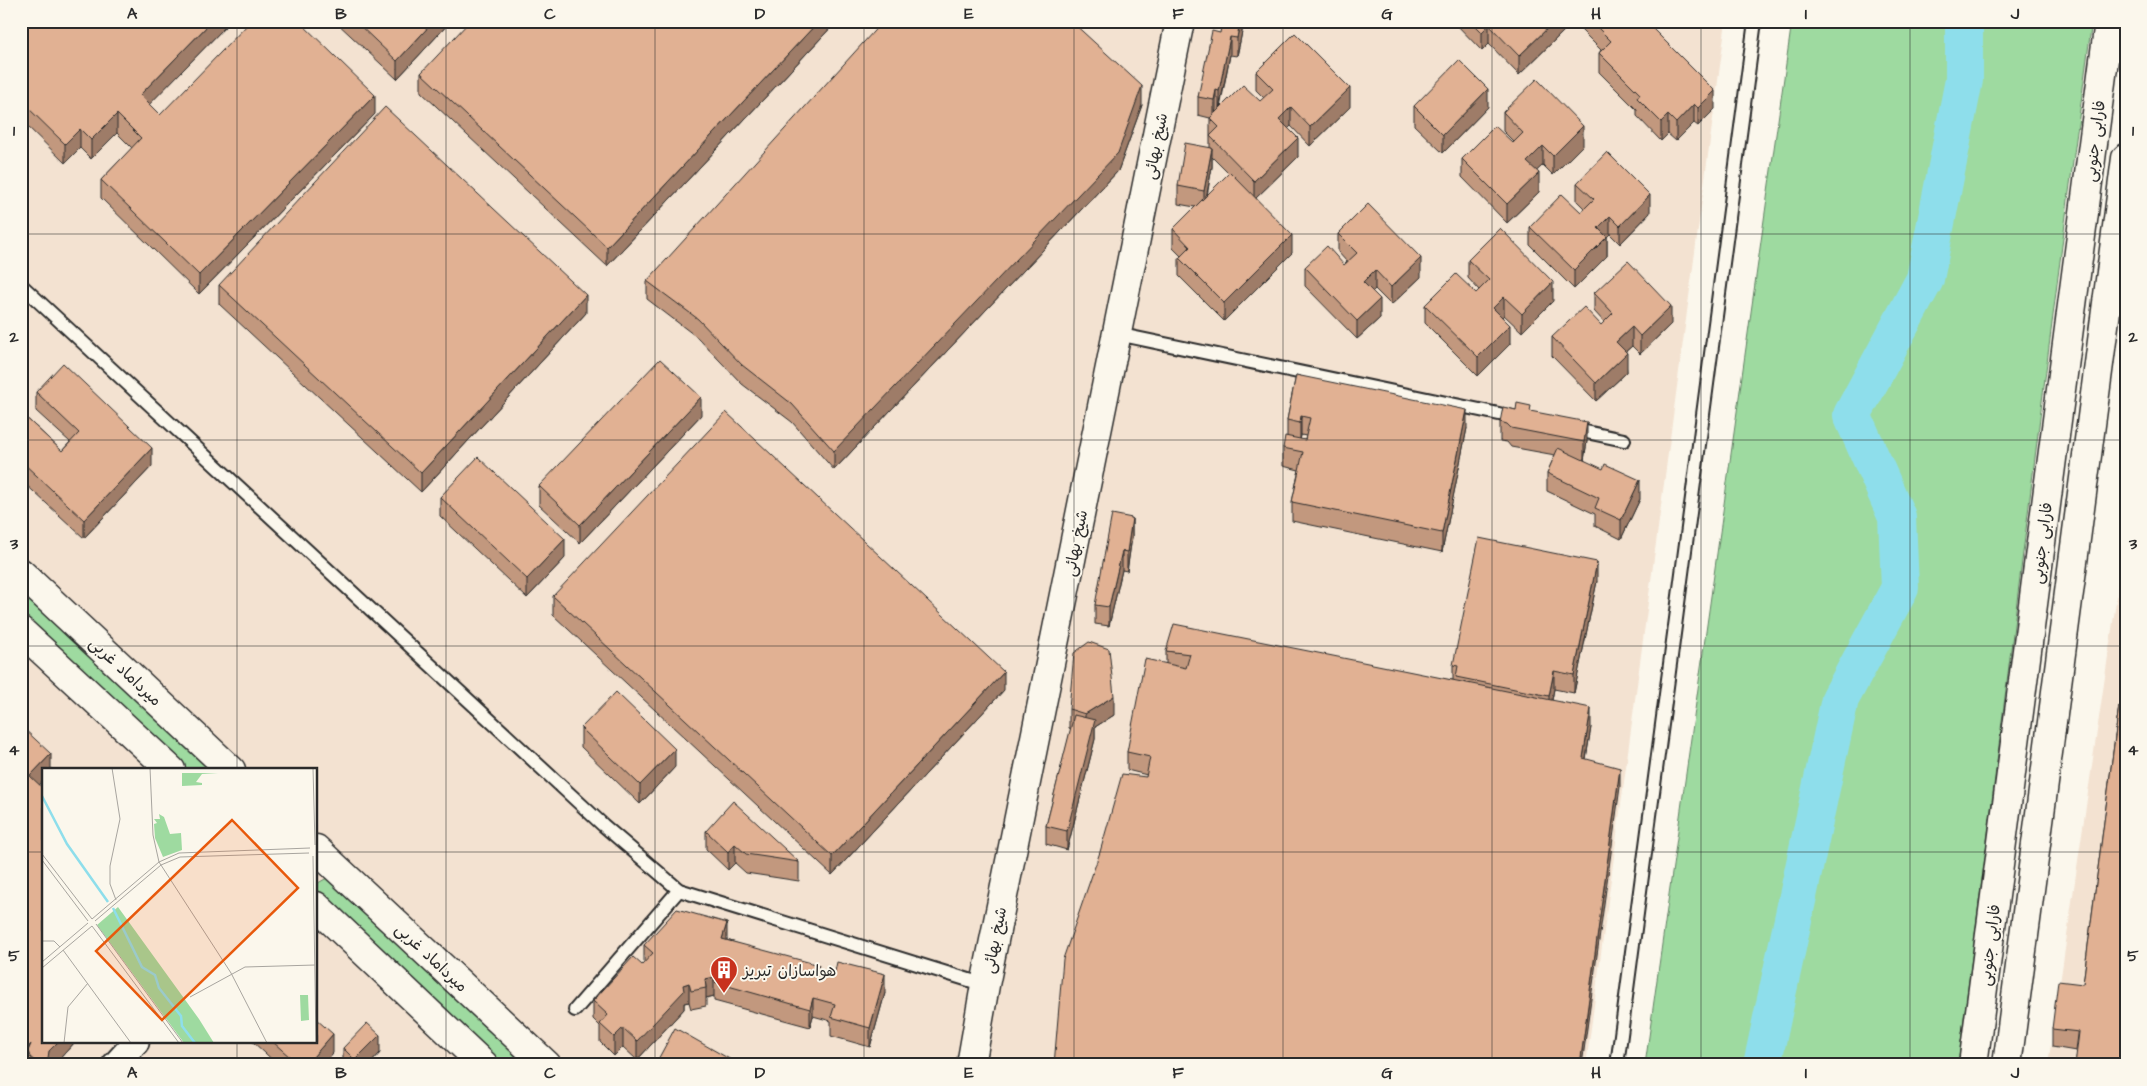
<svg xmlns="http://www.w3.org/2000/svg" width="2147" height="1086" font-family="'Architects Daughter','Playpen Sans Arabic',sans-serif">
<rect width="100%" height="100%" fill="#fbf7ec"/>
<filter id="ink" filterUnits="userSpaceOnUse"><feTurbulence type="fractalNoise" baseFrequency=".02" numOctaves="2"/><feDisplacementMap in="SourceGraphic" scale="10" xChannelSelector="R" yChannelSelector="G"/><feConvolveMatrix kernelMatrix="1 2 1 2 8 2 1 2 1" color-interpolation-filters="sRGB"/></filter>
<g filter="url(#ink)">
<g fill="#f3e2d1" fill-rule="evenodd">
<path d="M21,21H1726L1586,1065H21ZM44,770H316V1042H44Z"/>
<polygon points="2126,507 2126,1065 2048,1065 2117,595"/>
</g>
<g fill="#9edaa0" stroke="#648266">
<path d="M1792,21H2092C2044,369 2004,717 1958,1065H1645Z"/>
<polygon points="21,592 212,770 188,770 21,613"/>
<polygon points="327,878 336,883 526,1065 504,1065 318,893 318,883"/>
</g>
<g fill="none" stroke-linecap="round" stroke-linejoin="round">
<polyline stroke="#8edeeb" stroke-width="38" points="1762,1065 1840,699 1900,588 1897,517 1852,415 1925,279 1964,80 1964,21"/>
<defs>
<g id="lane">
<polyline points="21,285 603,825 679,890 985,985"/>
<polyline points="1117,334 1518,418"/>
<polyline points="1572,429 1624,440"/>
<polyline points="575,1010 679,890"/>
<polyline points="1617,1065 1755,21"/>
</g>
<polyline id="street" points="115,1065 136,1042"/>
<g id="secondary">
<polyline points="21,573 231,770"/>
<polyline points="21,631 171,770"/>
<polyline points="316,849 547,1065"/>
<polyline points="316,906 484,1065"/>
<polyline points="971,1065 985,985 1180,21"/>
<polyline points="1973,1065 2109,21"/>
<polyline points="2007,1065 2126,158"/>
</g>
</defs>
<use href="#lane" stroke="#2b2b2b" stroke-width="16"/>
<use href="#street" stroke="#2b2b2b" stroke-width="29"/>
<use href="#secondary" stroke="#2b2b2b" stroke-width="31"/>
<use href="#lane" stroke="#fbf7ec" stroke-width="12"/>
<use href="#street" stroke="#fbf7ec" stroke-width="25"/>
<use href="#secondary" stroke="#fbf7ec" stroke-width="28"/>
</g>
<g fill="#c2987e" stroke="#2b2b2b" fill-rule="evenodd">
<polygon points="21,21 227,21 227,25 149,104 160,115 375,114 199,294 101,198 101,180 132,148 117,133 91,159 80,148 65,163 21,120"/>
<polygon points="335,21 451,21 397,79"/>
<polygon points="837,21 607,266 421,92 421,73"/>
<path d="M1242,21V32L1237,56L1230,55L1220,108L1260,101L1264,98L1256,90V72L1350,107L1310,146L1291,126L1288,128L1298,157L1256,198L1292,253L1224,321L1179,276V258L1181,256L1173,248V229L1195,207L1178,204V186L1210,148V118L1198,115V97L1220,33ZM1212,157L1229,174L1207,196L1212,167Z"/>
<polygon points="1453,21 1566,21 1566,29 1519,75 1489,44 1482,51"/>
<polygon points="1572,21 1645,21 1715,109 1698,126 1694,123 1676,141 1668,134 1661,141 1637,116 1637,110 1599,72 1599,53 1601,50"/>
<polygon points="1142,105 1118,171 834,470 792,422 742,384 698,338 647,299 647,281"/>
<polygon points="1414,106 1488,107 1443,153 1414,125"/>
<polygon points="1503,112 1583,145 1553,175 1543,165 1536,171 1539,192 1507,223 1462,177 1462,159 1513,143 1514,142 1503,131"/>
<polygon points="1577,183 1650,213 1620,244 1610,234 1607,237 1607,256 1574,289 1530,245 1530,227 1581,212 1584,208 1577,201"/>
<polygon points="1338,234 1421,277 1391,305 1375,289 1372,292 1380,318 1357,339 1305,286 1305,267 1344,265 1347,262 1338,252"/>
<polygon points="1468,260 1553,301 1522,332 1504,315 1502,317 1510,344 1478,376 1425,323 1425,305 1476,293 1479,290 1468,278"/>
<polygon points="219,285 586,313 421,492 219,304"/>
<polygon points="1594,293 1671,324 1640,354 1632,346 1625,352 1627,372 1596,401 1552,356 1552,337 1601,325 1604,322 1594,311"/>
<path d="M1296,375L1467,428L1442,552L1292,521V502L1299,470L1283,466V448L1287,437V420ZM1301,435L1306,436L1305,440H1300Z"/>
<polygon points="36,392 152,466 84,538 21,480 21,413 62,451 70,442 36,411"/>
<polygon points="1516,410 1531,412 1587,441 1584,460 1640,499 1621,539 1595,526 1595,514 1547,491 1547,473 1555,455 1511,447 1507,442 1500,441 1500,422"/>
<polygon points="701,415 580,543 539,505 539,486"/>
<polygon points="440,497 565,558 527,598 440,516"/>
<polygon points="1132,518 1132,537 1127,571 1122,570 1109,626 1095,624 1095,605"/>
<polygon points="1597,581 1574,693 1554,689 1552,700 1591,727 1586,759 1620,787 1146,777 1147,775 1127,770 1127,752 1166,664 1166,651 1453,680 1453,665"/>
<polygon points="553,596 1004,690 832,875 553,615"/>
<polygon points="2119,706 2076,1051 2052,1047 2052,1029 2083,984"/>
<polygon points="1069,709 1114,715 1095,727 1095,739 1067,850 1046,844 1046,826 1071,729 1069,728"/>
<polygon points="21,726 51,770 44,770 44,780 40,784 44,1042 75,1042 54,1065 21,1065"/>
<polygon points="581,728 675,767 640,804 581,747"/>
<polygon points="706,831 799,862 799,881 746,873 735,863 728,870 706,849"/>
<polygon points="727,940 819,972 885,993 870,1047 831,1036 831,1021 813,1016 810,1027 714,1001 714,996 706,998 706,1006 691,1009 689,1002 684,1003 684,1009 637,1060 623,1047 614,1056 600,1042 600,1026 593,1019 593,1001 642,965 644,963 644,945"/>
<polygon points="253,1042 316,1042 333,1053 322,1065 278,1065"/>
<polygon points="343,1048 380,1053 369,1065 343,1065"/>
</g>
<g fill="#9e7c67" stroke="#2b2b2b">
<polygon points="212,21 227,21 227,25 140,114 140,95"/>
<polygon points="434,21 451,21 397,79 397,61"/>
<polygon points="819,21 837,21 607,266 607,247"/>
<polygon points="1240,21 1242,21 1242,32 1237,56 1237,38"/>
<polygon points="1555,21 1566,21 1566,29 1519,75 1519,56"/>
<polygon points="1489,25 1489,44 1482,51 1482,32"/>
<polygon points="1230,37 1230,55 1219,109 1219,91"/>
<polygon points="1142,86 1142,105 1118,171 834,470 834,451"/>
<polygon points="1350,88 1350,107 1310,146 1310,127"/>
<polygon points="1488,89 1488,107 1443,153 1443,135"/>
<polygon points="1216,90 1216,109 1214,119 1214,100"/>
<polygon points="1715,91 1715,109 1698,126 1698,108"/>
<polygon points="375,95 375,114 199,294 199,275"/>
<polygon points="1694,104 1694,123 1676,141 1676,123"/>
<polygon points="1291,107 1291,126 1279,138 1279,119"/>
<polygon points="117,114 117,133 91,159 91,140"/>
<polygon points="1668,115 1668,134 1661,141 1661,122"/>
<polygon points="1583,126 1583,145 1553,175 1553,156"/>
<polygon points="80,129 80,148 65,163 65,144"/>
<polygon points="1298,138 1298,157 1254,200 1254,181"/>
<polygon points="1543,146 1543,165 1527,180 1527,162"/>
<polygon points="1212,148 1212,167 1204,209 1204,191"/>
<polygon points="1539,173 1539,192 1507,223 1507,204"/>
<polygon points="1650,195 1650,213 1620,244 1620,226"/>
<polygon points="1610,216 1610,234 1607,237 1607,256 1574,289 1574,270 1598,228"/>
<polygon points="1292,235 1292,253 1224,321 1224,303"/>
<polygon points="1421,258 1421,277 1391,305 1391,287"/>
<polygon points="1375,270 1375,289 1363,301 1363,282"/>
<polygon points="1553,282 1553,301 1522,332 1522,314"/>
<polygon points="586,295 586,313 421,492 421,473"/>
<polygon points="1504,297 1504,315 1493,326 1493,308"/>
<polygon points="1380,299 1380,318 1357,339 1357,321"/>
<polygon points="1671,306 1671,324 1640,354 1640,336"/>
<polygon points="22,311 22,330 21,331 21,313"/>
<polygon points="1510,325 1510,344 1478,376 1478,357"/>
<polygon points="1632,327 1632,346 1616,360 1616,342"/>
<polygon points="1627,353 1627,372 1596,401 1596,383"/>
<polygon points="701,397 701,415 580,543 580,525"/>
<polygon points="1467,410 1467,428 1442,552 1442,533"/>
<polygon points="1301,416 1301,435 1300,441 1300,423"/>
<polygon points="1587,422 1587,441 1584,461 1584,442"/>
<polygon points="152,448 152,466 84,538 84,520"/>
<polygon points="1640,480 1640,499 1621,539 1621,520"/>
<polygon points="1132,518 1132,537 1127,571 1127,552"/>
<polygon points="565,539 565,558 527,598 527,579"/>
<polygon points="1122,551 1122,570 1109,626 1109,607"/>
<polygon points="1597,562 1597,581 1574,693 1574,675"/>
<polygon points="1554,671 1554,689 1549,715 1549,696"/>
<polygon points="1004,672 1004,690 832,875 832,856"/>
<polygon points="1114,696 1114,715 1095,727 1095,739 1067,850 1067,831 1085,733 1085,714"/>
<polygon points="1591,708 1591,727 1583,776 1583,758"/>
<polygon points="675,749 675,767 640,804 640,785"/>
<polygon points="51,754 51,770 44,770 44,780 30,794 30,776"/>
<polygon points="1620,768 1620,787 1582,1065 1580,1065"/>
<polygon points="735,844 735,863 728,870 728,852"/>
<polygon points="727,923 727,941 722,939"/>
<polygon points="885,974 885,993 870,1047 870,1028"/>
<polygon points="715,977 714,982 714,996 706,998 706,988 705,979"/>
<polygon points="689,983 689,1002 684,1003 684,1009 637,1060 637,1041 683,985"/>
<polygon points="813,998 813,1016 810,1027 810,1009"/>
<polygon points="623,1028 623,1047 614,1056 614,1037"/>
<polygon points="333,1034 333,1053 322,1065 306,1065"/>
<polygon points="380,1035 380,1053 369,1065 355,1065 355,1060"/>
<polygon points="58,1042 75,1042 54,1065 43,1065 49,1051"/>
<polygon points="31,1044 28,1051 28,1065 21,1065 21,1055"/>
</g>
<g fill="#e1b193" stroke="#2b2b2b">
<polygon points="21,21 212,21 140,95 160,115 251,21 299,21 375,95 199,275 101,180 141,138 117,114 91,140 80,129 65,144 21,101"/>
<polygon points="355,21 434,21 397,61"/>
<polygon points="470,21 819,21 607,247 421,73"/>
<polygon points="883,21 1071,21 1142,86 1118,153 834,451 792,404 742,365 698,319 647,281"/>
<polygon points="1222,21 1240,21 1237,38 1230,37 1219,91 1216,90 1214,100 1198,97 1212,31 1220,33"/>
<polygon points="1471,21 1555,21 1519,56 1489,25 1482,32"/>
<polygon points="1591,21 1645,21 1715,91 1698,108 1694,104 1676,123 1668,115 1661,122 1637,98 1640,94 1599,53 1611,41"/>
<polygon points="1295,33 1350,88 1310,127 1291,107 1279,119 1298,138 1254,181 1210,136 1219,127 1210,118 1243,85 1260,101 1273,89 1256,72"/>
<polygon points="1459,60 1488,89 1443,135 1414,106"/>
<polygon points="1537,79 1583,126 1553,156 1543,146 1527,162 1539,173 1507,204 1462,159 1495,126 1513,143 1523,133 1503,112"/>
<polygon points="385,107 586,295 421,473 219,285"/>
<polygon points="1185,143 1212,148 1204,191 1178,186"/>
<polygon points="1607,152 1650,195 1620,226 1610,216 1598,228 1607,237 1574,270 1530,227 1562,194 1581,212 1594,199 1577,183"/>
<polygon points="1230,172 1292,235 1224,303 1179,258 1190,247 1173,229"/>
<polygon points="1368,204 1421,258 1391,287 1375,270 1363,282 1380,299 1357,321 1305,267 1327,246 1344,265 1357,253 1338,234"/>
<polygon points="1500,228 1553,282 1522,314 1504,297 1493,308 1510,325 1478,357 1425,305 1456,274 1476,293 1489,280 1468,260"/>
<polygon points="1628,261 1671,306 1640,336 1632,327 1616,342 1627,353 1596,383 1552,337 1584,307 1601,325 1613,313 1594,293"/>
<polygon points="660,359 701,397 580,525 539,486"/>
<polygon points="63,363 152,448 84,520 21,461 21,413 62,451 79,433 36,392"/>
<polygon points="1296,375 1467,410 1442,533 1292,502 1303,452 1283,448 1285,436 1305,440 1310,418 1301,416 1300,423 1287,420"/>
<polygon points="1517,403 1531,406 1530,411 1587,422 1584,442 1511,428 1507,424 1500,422 1503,407 1516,410"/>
<polygon points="726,412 1004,672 832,856 553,596"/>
<polygon points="1558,448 1603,469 1605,464 1640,480 1621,520 1595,508 1599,498 1547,473"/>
<polygon points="478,457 565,539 527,579 440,497"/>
<polygon points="1112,514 1132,518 1127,552 1122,551 1109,607 1095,605"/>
<polygon points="1479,538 1597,562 1574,675 1554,671 1549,696 1456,677 1458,666 1453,665"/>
<polygon points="1174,624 1591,708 1583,758 1620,768 1580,1065 1054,1065 1063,959 1100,852 1122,774 1146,777 1150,757 1127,752 1145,659 1186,668 1190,654 1166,651"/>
<polygon points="1089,642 1109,649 1114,696 1085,714 1069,709 1074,653"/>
<polygon points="616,692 675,749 640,785 581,728"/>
<polygon points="2119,706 2126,707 2126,1065 2075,1065 2079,1032 2052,1029 2058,981 2083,984"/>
<polygon points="1074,715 1095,720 1067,831 1046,826"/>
<polygon points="21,726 51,754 30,776 44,789 44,1042 58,1042 49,1051 48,1058 43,1063 36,1062 30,1057 28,1051 31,1044 21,1055"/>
<polygon points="733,801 799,862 746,854 735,844 728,852 706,831"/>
<polygon points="677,909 727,923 722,939 819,965 817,971 834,976 837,962 885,974 870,1028 831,1017 835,1004 813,998 810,1009 714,982 715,977 705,979 706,988 691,991 689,983 683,985 684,991 637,1041 623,1028 614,1037 600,1024 608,1015 593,1001 633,957 642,965 653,953 644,945"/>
<polygon points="316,1019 333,1034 306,1065 299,1065 273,1042 316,1042"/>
<polygon points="367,1023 380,1035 355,1060 343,1048"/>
<polygon points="675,1028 740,1065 655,1065"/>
<polygon points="358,1062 361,1065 355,1065"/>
</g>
</g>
<path fill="none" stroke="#2b2b2b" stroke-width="1" stroke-opacity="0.55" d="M237,21V770M446,21V1065M655,21V1065M864,21V1065M1074,21V1065M1283,21V1065M1492,21V1065M1701,21V1065M1910,21V1065M21,234H2126M21,440H2126M21,646H2126M21,852H44M316,852H2126M237,1042V1065"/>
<defs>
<symbol id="building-pin" viewBox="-11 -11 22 30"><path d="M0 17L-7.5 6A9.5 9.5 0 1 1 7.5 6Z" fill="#c8321e" stroke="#fbf7ec"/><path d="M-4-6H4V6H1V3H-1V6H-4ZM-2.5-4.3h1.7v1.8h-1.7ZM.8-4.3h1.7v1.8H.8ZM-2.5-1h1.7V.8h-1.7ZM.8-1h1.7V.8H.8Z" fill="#fff"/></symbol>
</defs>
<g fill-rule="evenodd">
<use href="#building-pin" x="708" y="954" width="32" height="43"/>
</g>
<g text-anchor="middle" stroke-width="4" stroke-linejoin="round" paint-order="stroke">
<g font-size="16" fill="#2b2b2b" stroke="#fbf7ec">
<text transform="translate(2094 141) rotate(-83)" y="6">فارابی جنوبی</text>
<text transform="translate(1155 146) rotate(-79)" y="6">شیخ بهائی</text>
<text transform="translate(1075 543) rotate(-79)" y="6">شیخ بهائی</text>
<text transform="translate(2041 543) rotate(-83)" y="6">فارابی جنوبی</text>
<text transform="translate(126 671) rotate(43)" y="6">میرداماد غربی</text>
<text transform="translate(994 940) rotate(-79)" y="6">شیخ بهائی</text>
<text transform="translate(1989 945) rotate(-83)" y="6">فارابی جنوبی</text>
<text transform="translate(432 957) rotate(43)" y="6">میرداماد غربی</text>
</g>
<g font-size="16" fill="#2b2b2b" stroke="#fbf7ec" text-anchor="start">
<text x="743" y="976">هواسازان تبریز</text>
</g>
</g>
<g transform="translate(42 768)">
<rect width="275" height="275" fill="#fbf7ec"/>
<path d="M140,5H176L160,6L154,14L160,15V17L140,18ZM117,46L122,49L128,66L139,65L140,82L121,89L113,70L112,56L115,55L112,51H118ZM76,139L157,251L172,275H142L55,157ZM258,227H266L267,252L259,253Z" fill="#9edaa0"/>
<path fill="none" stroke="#8edeeb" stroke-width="2.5" d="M0,28L25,76L66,134M71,140L100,199L113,207L117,220L139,248L140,258L153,275"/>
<path fill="none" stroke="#a8a59f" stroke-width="1" d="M70,0L78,51L68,98V116L74,132M108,0L111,67L117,94L189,205L225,275M271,0L273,77M0,86L50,151L117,94L137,85L268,80M271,88L274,275M275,90V106M0,92L46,153M53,153L119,97L138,89L267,85M54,156L141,275M0,173H12L18,179M21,182L89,275M0,194L46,155M0,200L50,158L137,275M148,229L203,199L273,197M22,275L26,239L46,215"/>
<path fill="#e8590c" fill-opacity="0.15" stroke="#e8590c" stroke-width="2.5" d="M190,52L256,120L120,252L54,183Z"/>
<rect width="275" height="275" fill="none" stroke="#2b2b2b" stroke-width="2.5"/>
</g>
<rect width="2147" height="1086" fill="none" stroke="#fbf7ec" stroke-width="55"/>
<rect x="28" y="28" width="2092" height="1030" fill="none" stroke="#2b2b2b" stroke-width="2"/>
<g font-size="16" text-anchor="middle" font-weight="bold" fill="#2b2b2b">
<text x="132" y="19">A</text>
<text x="341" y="19">B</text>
<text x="550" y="19">C</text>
<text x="760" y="19">D</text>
<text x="969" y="19">E</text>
<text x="1178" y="19">F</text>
<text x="1387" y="19">G</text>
<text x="1596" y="19">H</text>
<text x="1806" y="19">I</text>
<text x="2015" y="19">J</text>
<text x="14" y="136">1</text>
<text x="2133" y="136">1</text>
<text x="14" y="342">2</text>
<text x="2133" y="342">2</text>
<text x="14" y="549">3</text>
<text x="2133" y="549">3</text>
<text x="14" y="755">4</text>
<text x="2133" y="755">4</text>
<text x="14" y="961">5</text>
<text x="2133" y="961">5</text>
<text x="132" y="1078">A</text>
<text x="341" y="1078">B</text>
<text x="550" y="1078">C</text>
<text x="760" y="1078">D</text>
<text x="969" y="1078">E</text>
<text x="1178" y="1078">F</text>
<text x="1387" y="1078">G</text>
<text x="1596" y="1078">H</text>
<text x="1806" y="1078">I</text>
<text x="2015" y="1078">J</text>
</g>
</svg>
